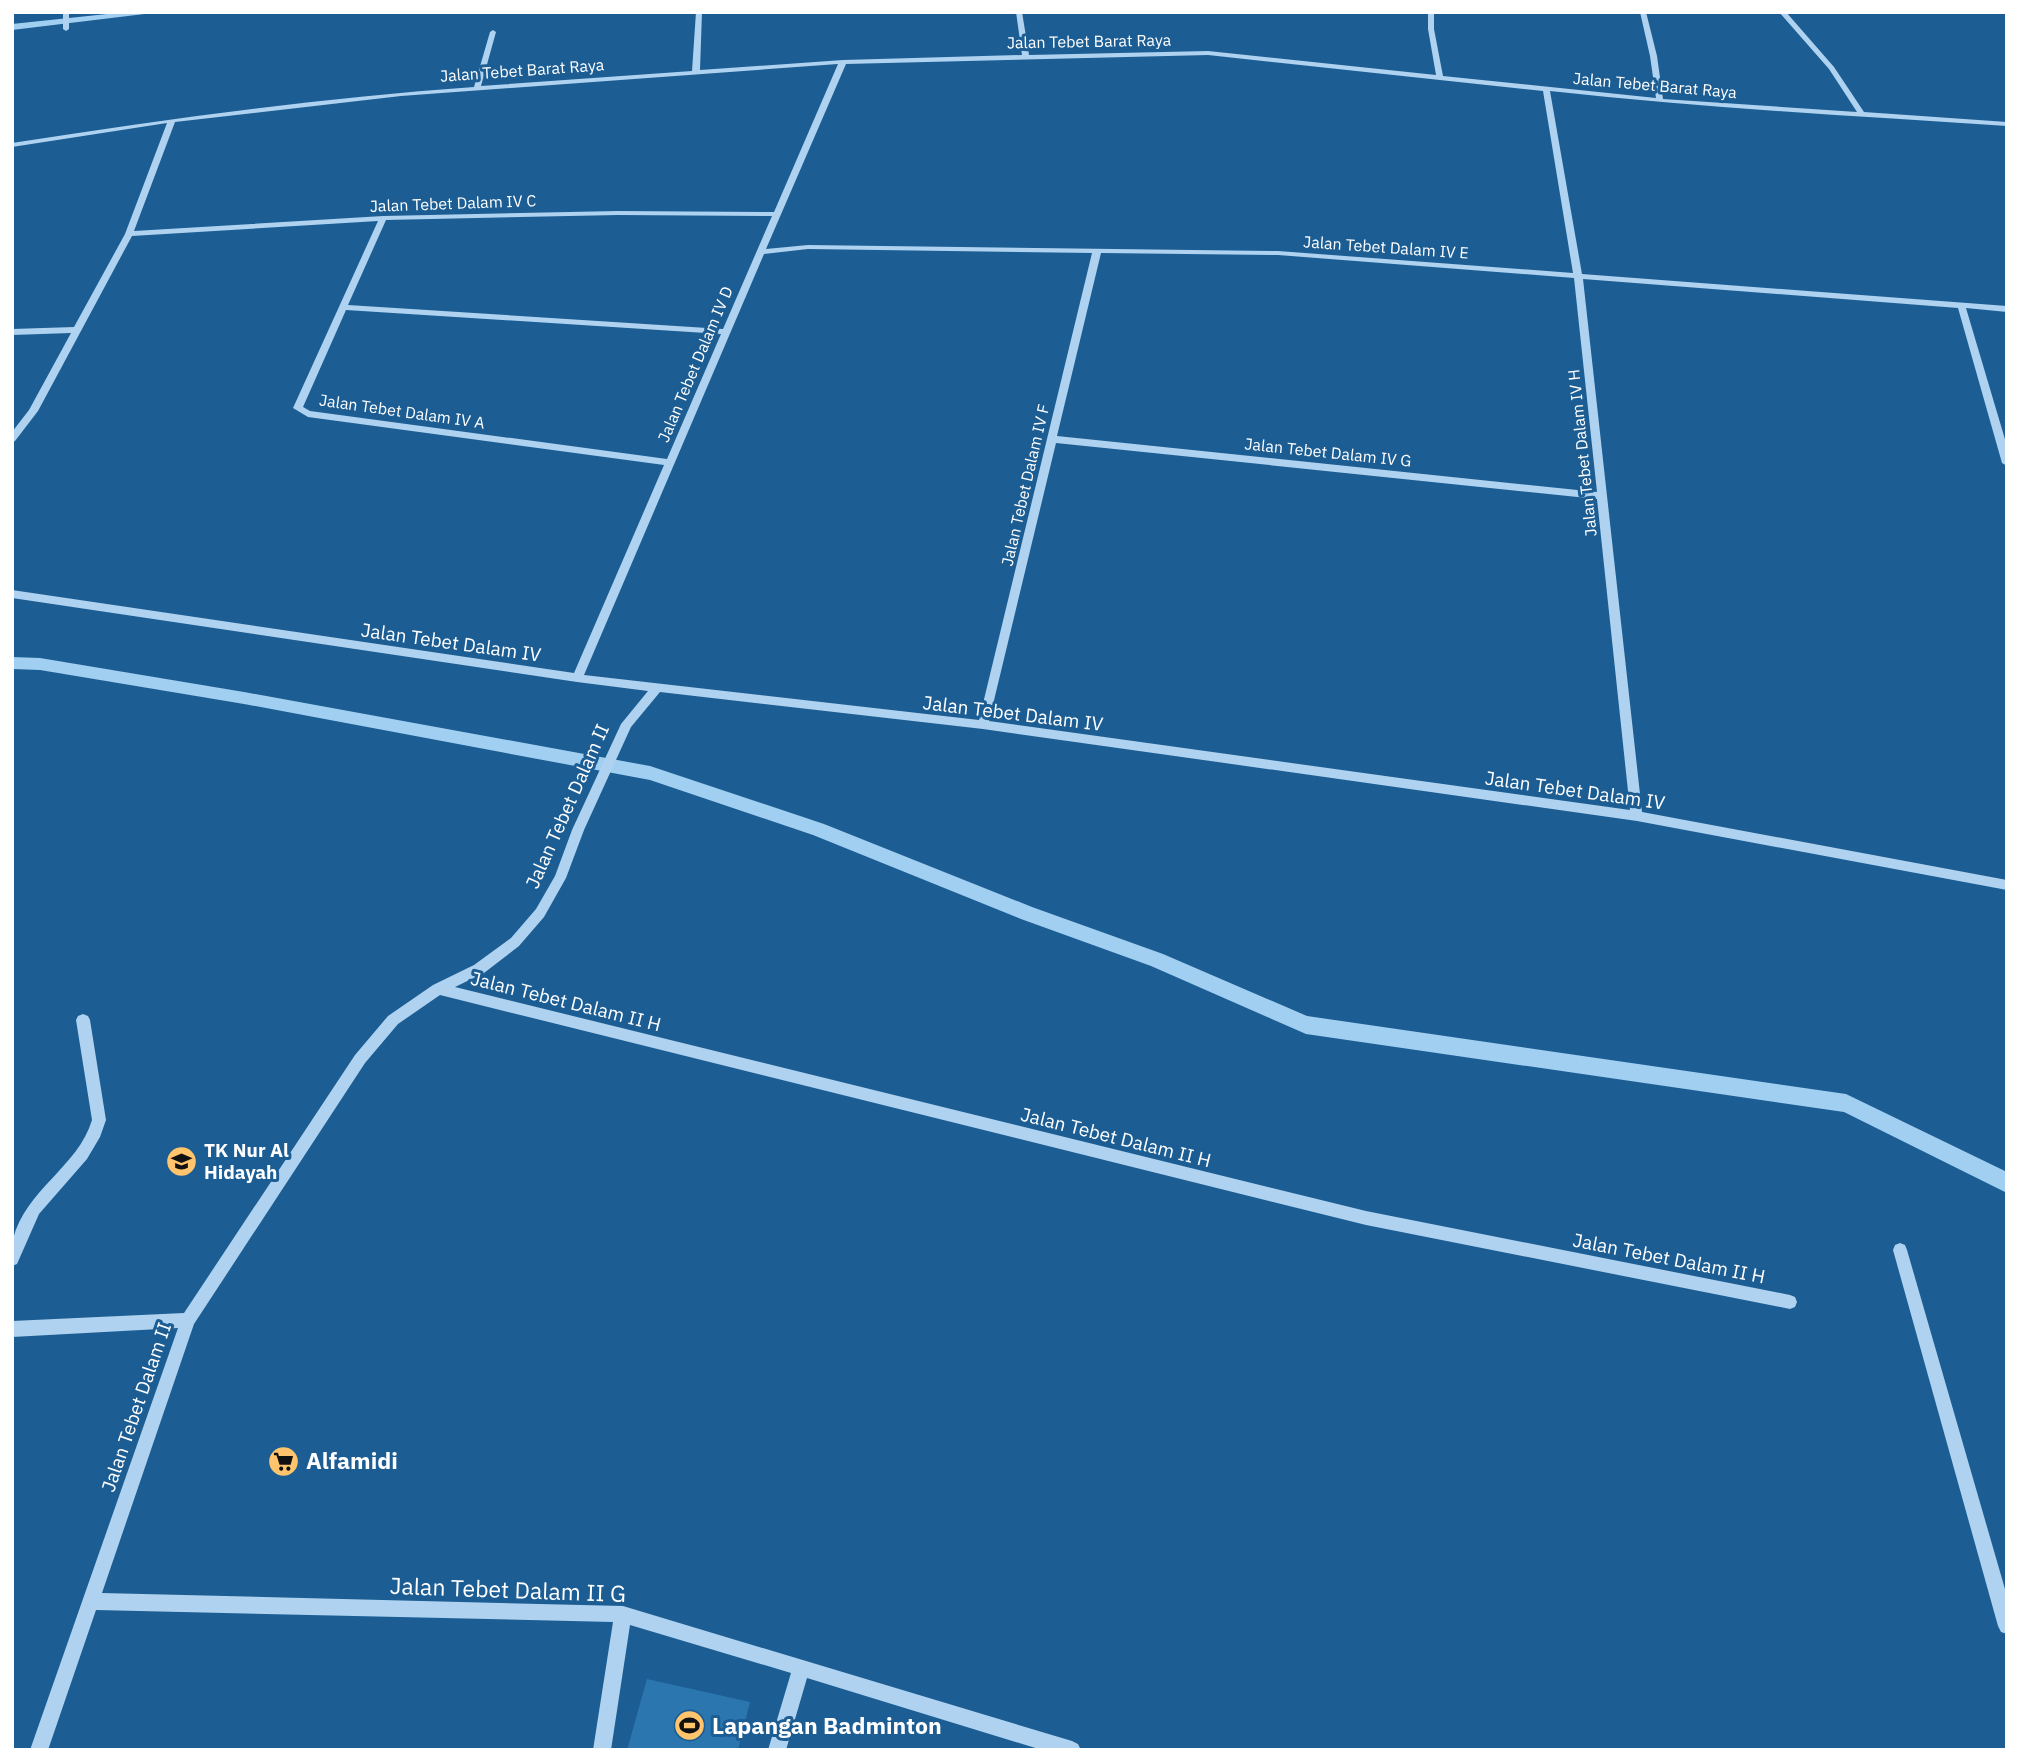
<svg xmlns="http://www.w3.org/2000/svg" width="2019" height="1762" font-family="'IBM Plex Sans',sans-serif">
<rect width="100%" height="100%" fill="#1c5d93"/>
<polygon fill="#2c76af" points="647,1679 750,1702 738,1750 627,1750"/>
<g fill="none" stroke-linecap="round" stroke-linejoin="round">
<g fill="#a1cff1" fill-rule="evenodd">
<polygon points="126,12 161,12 12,30 12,24"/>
<polygon points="12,657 40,658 244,692 650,766 824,824 1032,907 1163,954 1307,1016 1846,1094 2007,1172 2007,1193 1844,1112 1306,1034 1151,966 1021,919 813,835 650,780 244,704 40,670 12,669"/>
</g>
<g fill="#aed2ef" fill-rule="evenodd">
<polygon points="63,12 69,12 69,29 66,31 63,29"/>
<path d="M696,12H702L700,70L843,60L1022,55L1016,12H1022L1029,55L1208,51L1436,75L1428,29V12H1434V29L1443,76L1656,98L1650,56L1640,12H1646L1657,56L1663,99L1857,112L1829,69L1779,12H1786L1834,67L1864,112L2007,122V126C1854,116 1703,108 1550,91L1582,274L2007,306V312L1966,308L2007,446V466L2002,463L1958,308L1583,279L1642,812L2007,880V890L1637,821L983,729L660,692L631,727L584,830L566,878L544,917L519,946L484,973L455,987L1366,1211L1790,1295L1795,1297L1797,1302L1795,1307L1790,1309L1366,1225L440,995L398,1024L365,1063L194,1324L102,1593L623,1606L1072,1741L1078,1744L1081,1750H1042L807,1678L786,1750H768L791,1673L630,1625L611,1750H593L613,1622L96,1610L48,1750H30L178,1328L12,1337V1321L184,1313L355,1055L388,1016L433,985L474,965L511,938L536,909L555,876L572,830L621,724L648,691L577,682L12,598V590L574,673L664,465L308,417L293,408L378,221L132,236L38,411L15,441L12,442V432L29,410L71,333L12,335V329L74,327L125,234L167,123L12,147V143C166,119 319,98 474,87L490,32L493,30L496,32L481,86L692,71ZM1208,55L1543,91L1573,273L1278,251L808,245L766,249L846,64ZM838,64L774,212L618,211L383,216L134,231L175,122L401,96ZM618,215L772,216L723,329L348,305L386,220ZM808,249L1092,253L979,720L584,675L764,254ZM1101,253L1278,255L1574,278L1597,492L1057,436ZM346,310L721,334L667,459L310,411L303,407ZM1056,443L1597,499L1630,810L989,721Z"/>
<path d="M83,1014L88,1016L90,1020L106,1120L100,1137L87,1159L39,1214L17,1264L12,1266C12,1258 11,1247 13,1239C26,1189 78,1167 92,1120L76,1020L78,1016Z"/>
<polygon points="1900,1243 1905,1245 1907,1250 2007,1596 2007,1634 2001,1632 1998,1626 1893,1250 1895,1245"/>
</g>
</g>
<defs>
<symbol id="school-disc" viewBox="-11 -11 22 22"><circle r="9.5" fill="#ffc46c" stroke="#1c5d93"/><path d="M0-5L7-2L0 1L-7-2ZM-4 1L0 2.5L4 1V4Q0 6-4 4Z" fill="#111"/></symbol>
<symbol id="supermarket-disc" viewBox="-11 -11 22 22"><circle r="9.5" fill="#ffc46c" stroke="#1c5d93"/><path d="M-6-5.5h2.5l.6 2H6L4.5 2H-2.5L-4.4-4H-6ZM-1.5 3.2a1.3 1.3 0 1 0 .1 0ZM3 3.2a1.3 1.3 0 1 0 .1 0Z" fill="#111"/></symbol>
<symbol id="stadium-disc" viewBox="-11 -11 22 22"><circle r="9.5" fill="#ffc46c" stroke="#1c5d93"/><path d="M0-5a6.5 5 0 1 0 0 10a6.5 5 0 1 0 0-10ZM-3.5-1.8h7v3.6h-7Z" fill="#111"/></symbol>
</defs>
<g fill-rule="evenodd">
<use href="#school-disc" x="164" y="1144" width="35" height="35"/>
<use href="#supermarket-disc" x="266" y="1444" width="35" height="35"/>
<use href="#stadium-disc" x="672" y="1708" width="35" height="35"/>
</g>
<g text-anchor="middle" stroke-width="6" stroke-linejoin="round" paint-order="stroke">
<g font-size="16" fill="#fff" stroke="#1c5d93">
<text transform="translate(1089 41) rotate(-1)" y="6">Jalan Tebet Barat Raya</text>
<text transform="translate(522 70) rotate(-4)" y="6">Jalan Tebet Barat Raya</text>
<text transform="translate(1655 85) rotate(5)" y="6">Jalan Tebet Barat Raya</text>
<text transform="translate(453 203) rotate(-2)" y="6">Jalan Tebet Dalam IV C</text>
<text transform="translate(1386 247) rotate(4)" y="6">Jalan Tebet Dalam IV E</text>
<text transform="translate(695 364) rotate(-67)" y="6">Jalan Tebet Dalam IV D</text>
<text transform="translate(402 411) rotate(8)" y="6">Jalan Tebet Dalam IV A</text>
<text transform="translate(1328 452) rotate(6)" y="6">Jalan Tebet Dalam IV G</text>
<text transform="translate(1582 453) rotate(-96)" y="6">Jalan Tebet Dalam IV H</text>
<text transform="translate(1025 485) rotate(-77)" y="6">Jalan Tebet Dalam IV F</text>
</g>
<g font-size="19" fill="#fff" stroke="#1c5d93">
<text transform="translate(451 642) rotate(8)" y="7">Jalan Tebet Dalam IV</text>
<text transform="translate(1013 713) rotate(7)" y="7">Jalan Tebet Dalam IV</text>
<text transform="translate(1575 790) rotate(8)" y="7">Jalan Tebet Dalam IV</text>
<text transform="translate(567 806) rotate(-66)" y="7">Jalan Tebet Dalam II</text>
<text transform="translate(566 1001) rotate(14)" y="7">Jalan Tebet Dalam II H</text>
<text transform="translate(1116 1137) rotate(14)" y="7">Jalan Tebet Dalam II H</text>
<text transform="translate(1669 1258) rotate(11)" y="7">Jalan Tebet Dalam II H</text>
<text transform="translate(136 1407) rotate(-71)" y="7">Jalan Tebet Dalam II</text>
</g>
<g font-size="19" font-weight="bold" fill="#fff" stroke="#1c5d93" text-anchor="start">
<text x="204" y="1157">TK Nur Al<tspan x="204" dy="22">Hidayah</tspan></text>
</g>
<g font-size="23" font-weight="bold" fill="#fff" stroke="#1c5d93" text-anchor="start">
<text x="306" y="1469">Alfamidi</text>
<text x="712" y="1734">Lapangan Badminton</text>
</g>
<g font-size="23" fill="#fff" stroke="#1c5d93">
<text transform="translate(508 1590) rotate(2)" y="8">Jalan Tebet Dalam II G</text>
</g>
</g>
<rect width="2019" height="1762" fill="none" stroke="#ffffff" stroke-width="28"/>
</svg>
